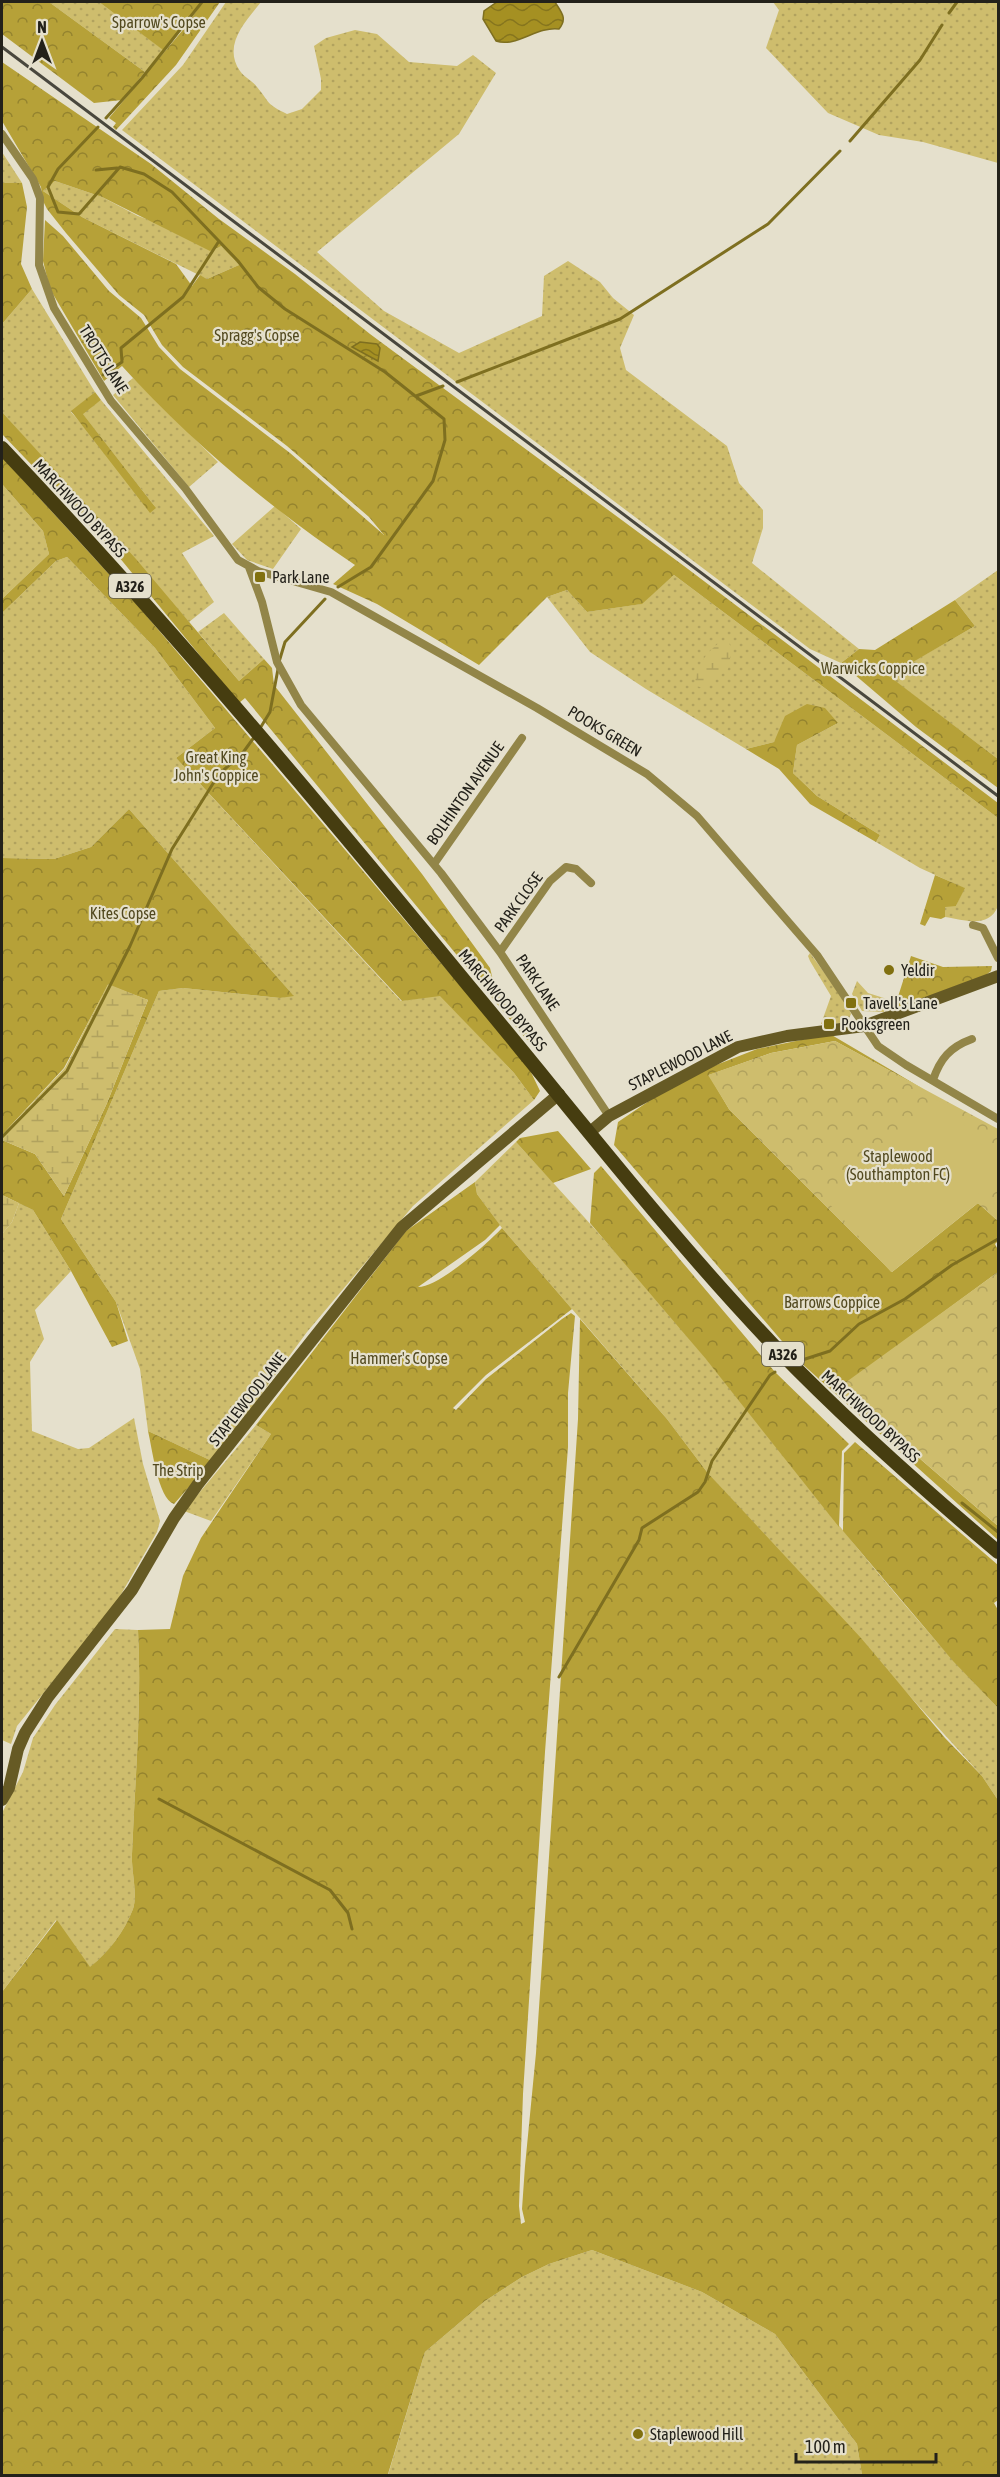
<svg xmlns="http://www.w3.org/2000/svg" width="1000" height="2477" viewBox="0 0 1000 2477" font-family="'Asap Condensed',sans-serif">
<style>
.grass{fill:url(#grass-dots)}
.forest{fill:url(#forest-crowns);fill-rule:evenodd}
.wetland{fill:url(#wetland-marsh)}
.park{fill:url(#park-crowns)}
.pitch{fill:#cebd6d}
.water{fill:url(#water-waves);stroke:#7e6f20;stroke-width:1.5}
.lines{fill:none;stroke-linecap:round;stroke-linejoin:round}
.stream{stroke:#7e6f20;stroke-width:3}
.street{stroke:#928548;stroke-width:8}
.secondary{stroke:#665a24;stroke-width:12}
.primary{stroke:#463d10;stroke-width:14}
.rail{stroke:#49473d;stroke-width:3}
.poi-dot{fill:#81700f;stroke:#e5e0cc;stroke-width:2}
.labels{text-anchor:middle;dominant-baseline:central;stroke-width:4.5;stroke-linejoin:round;paint-order:stroke}
.shield{fill:#e5e0cc;stroke:#5d5a4f;stroke-width:1.5}
.shield-label{font-size:15px;font-weight:bold;fill:#23211a}
.park-label{font-size:16px;fill:#52491f;stroke:#e5e0cc}
.street-label{font-size:16px;fill:#23211a;stroke:#e5e0cc}
.poi-label{font-size:16px;fill:#23211a;stroke:#e5e0cc;text-anchor:start}
</style>
<defs>
<pattern id="grass-dots" width="8" height="8" patternUnits="userSpaceOnUse" patternTransform="scale(1.5)"><rect width="8" height="8" fill="#cebd6d"/><path d="M2 2h.1M6 6h.1" fill="none" stroke="#b1a25e" stroke-width="1.8" stroke-linecap="round"/></pattern>
<pattern id="forest-crowns" width="20" height="18" patternUnits="userSpaceOnUse" patternTransform="scale(1.5)"><rect width="20" height="18" fill="#b6a138"/><path d="M2 6a3 3 0 1 1 6 0M12 15a3 3 0 1 1 6 0" fill="none" stroke="#94832e"/></pattern>
<pattern id="wetland-marsh" width="20" height="14" patternUnits="userSpaceOnUse" patternTransform="scale(1.5)"><rect width="20" height="14" fill="#cebd6d"/><path d="M1 5h8M5 5V1M11 12h8M15 12V8" fill="none" stroke="#b1a25e"/></pattern>
<pattern id="park-crowns" width="20" height="18" patternUnits="userSpaceOnUse" patternTransform="scale(1.5)"><rect width="20" height="18" fill="#cebd6d"/><path d="M2 6a3 3 0 1 1 6 0M12 15a3 3 0 1 1 6 0" fill="none" stroke="#b1a25e"/></pattern>
<pattern id="water-waves" width="16" height="10" patternUnits="userSpaceOnUse" patternTransform="scale(1.5)"><rect width="16" height="10" fill="#a59022"/><path d="M0 5q4-4 8 0t8 0" fill="none" stroke="#86751d"/></pattern>
</defs>
<rect width="100%" height="100%" fill="#e5e0cc"/>
<path class="grass" d="M49,2H99L165,51L145,72Z
M226,2H261C246,21 222,45 240,71C244,77 253,81 257,87C271,104 265,103 287,114L302,109L321,90V79L314,46L326,38L355,30L377,34L409,62L457,66L473,55L496,73L459,134L317,252L384,311L459,353L542,316L544,276L568,261L600,282L613,298L634,315L620,348L626,370L727,446L739,483L763,510V528L752,563L859,649L841,663L810,649L122,130L183,65Z
M773,2H998V163L923,142L879,135L828,113L766,48L779,10Z
M2,152L22,183H2Z
M55,181L102,197L138,216L221,246L239,265L207,279L82,217L43,191Z
M32,289L95,392L71,412L156,508L82,413L101,400L214,536L182,553L214,602L189,622L2,412V324Z
M133,378L218,462L189,487L113,395Z
M2,484L43,531L49,554L2,599Z
M275,506L301,529L273,569L247,560L232,544Z
M67,557L155,648L215,728L176,758L401,1001L440,995L514,1073L534,1100L413,1206L307,1332L212,1461L148,1431L140,1369L116,1302L61,1219L159,991L183,988L280,998L293,995L129,809L91,847L54,859L2,858V613L56,561Z
M998,570V759L888,676L975,626L955,600Z
M674,575L998,818V906C989,929 965,920 945,917V906H956L964,888L920,868L876,842L880,835L817,796L793,773L797,745L838,723L781,730L774,742L746,749L646,689L590,652L547,597L567,590L587,612L641,604Z
M224,613L264,659L239,681L198,632Z
M810,953L847,1004L851,1014L847,1023L821,1024L831,996L810,961L808,956Z
M857,981L868,993L887,999L884,1012L862,1011L852,994Z
M516,1142C581,1213 646,1285 707,1360C802,1478 893,1599 998,1708V1800L982,1776L707,1472L667,1419L502,1228L477,1194L475,1182Z
M19,1203L33,1210L71,1271L35,1310L44,1339L30,1362L32,1431L78,1449L89,1448L134,1418L143,1464L160,1521L157,1532L116,1603L17,1726L11,1744L2,1740V1234L12,1222Z
M256,1425L271,1434L211,1521L184,1511Z
M115,1629L138,1630C142,1704 135,1780 132,1854C131,1871 138,1894 133,1909C124,1933 108,1952 90,1968L56,1920L2,1992V1813L23,1772L33,1738L55,1705Z
M592,2250L702,2292L775,2334L857,2444L862,2475H388L425,2352L485,2301L522,2277L549,2264Z"/>
<path class="forest" d="M2,2H49L145,72L122,100L94,103L2,34Z
M99,2H202L163,50Z
M203,2H220L176,65L116,130L113,127L116,123L109,118L182,31Z
M2,62L151,164L219,219L295,274L370,334L684,566L998,803V818L674,575L642,604L587,612L567,590L547,597L479,665L377,604L333,584L355,565C270,508 191,442 122,366L104,381L50,289L43,261L45,220L63,236L109,291L141,318L159,347L180,369L290,453L384,535L369,517L287,446L183,367L162,345L144,315L119,295L66,233L47,209L43,201L41,187L2,121ZM55,181L102,197L210,251L221,246L239,265L207,279L200,275L192,286L176,264L82,217L43,191Z
M2,183H22L27,207L21,264L32,289L2,324Z
M95,392L101,400L83,414L156,508L150,513L71,411Z
M2,412L136,559L239,681L264,659L272,668L274,685L422,874L490,968L496,992L539,1048L526,1039L245,698L239,703L114,551L2,434Z
M2,457L139,607L475,1003L529,1068L540,1091L534,1100L514,1073L440,996L402,1001L176,758L215,728L155,648L67,557L56,561L2,613V599L49,554L43,531L2,484Z
M955,600L975,626L889,676L998,759V788L916,727L841,663L859,649L875,650Z
M807,704L825,708L838,723L797,745L793,773L817,796L880,835L876,842L810,804L779,769L746,749L774,742L785,716Z
M129,809L294,996L280,998L183,988L159,991L61,1219L116,1302L128,1341L112,1347L71,1271L33,1210L2,1195V1140L35,1154L64,1196L107,1103L148,1000L108,985L64,1068L2,1135V858L54,859L91,847Z
M935,875L965,888L956,906L945,907V917L941,919L930,917L925,926L920,924Z
M911,956L943,967L992,966L991,971L986,975L897,1008L896,1003Z
M830,1034L925,1090L835,1041L771,1053L709,1075L729,1109L892,1272L978,1203L998,1221V1241L995,1244L998,1250V1272L839,1389L998,1526V1540L799,1361L614,1145L618,1122L683,1078L757,1049Z
M558,1131L591,1169L553,1183L516,1142L520,1138Z
M601,1166L775,1372L849,1444L842,1451L839,1527L705,1358L590,1223L594,1173Z
M475,1182L477,1194L500,1225L485,1240L418,1287C439,1287 487,1244 502,1228L572,1309L486,1375L453,1408L456,1410L486,1379L562,1319L571,1313L575,1316L568,1393V1447L545,1752L523,2094L519,2206L521,2224L525,2222L522,2209L525,2166L536,2053L578,1419L580,1319L667,1419L707,1472L861,1638L945,1738L982,1776L998,1800V2475H862L857,2444L775,2334L702,2292L592,2250L549,2264L522,2277L485,2301L425,2352L388,2474L401,2475H2V1992L57,1920L90,1967C109,1952 124,1932 133,1909C138,1894 131,1871 132,1854C135,1780 142,1704 138,1630L170,1629L183,1576L201,1538L271,1434L256,1425L406,1231Z
M148,1431L212,1461L174,1504C158,1499 152,1447 148,1431Z
M855,1442L998,1565V1600L994,1603L998,1610V1708L953,1661L843,1531L844,1453Z"/>
<path class="wetland" d="M720,642H728L732,648L728,669L704,688L696,686C693,669 707,652 720,642Z
M108,984L148,1000L107,1103L64,1196L35,1154L2,1140V1135L65,1068Z
M2,1195L19,1203L12,1222L2,1234Z"/>
<path class="park" d="M835,1041L998,1129V1221L978,1203L892,1272L729,1109L708,1075L771,1053Z
M998,1272V1526L838,1388Z"/>
<path class="pitch" d="M935,1099L947,1106L998,1163V1176L891,1272L824,1198Z"/>
<path class="water" d="M497,2H555C561,12 568,18 559,29C537,26 516,48 496,41L483,19L484,11Z
M360,342L377,344L380,348L378,361L352,347Z"/>
<g class="lines">
<path class="stream" d="M949,13L957,2
M106,118L142,78L202,2
M98,127L58,169L48,187L58,212L79,214L120,167L144,174L172,192L238,261L258,287L285,309L385,372L444,419L445,440L433,481L371,567L338,587
M850,141L920,60L942,25
M96,170L117,168
M103,375L122,362L121,348L183,297L219,241
M457,382L620,319L768,224L840,151
M416,396L443,386
M279,662L285,642L325,599
M259,730L270,712L278,669
M2,1137L67,1071L130,946L172,849L219,774L242,754L255,736
M799,1361L830,1351L859,1324L905,1299L952,1265L998,1239
M962,1503L998,1532
M559,1677L639,1540L642,1528L698,1492L705,1482L712,1461L770,1375L775,1372
M159,1799L330,1890L348,1913L352,1929"/>
<path class="street" d="M2,134L33,179L40,198L39,265L54,308L111,401L185,488L238,560L258,571L331,592L537,708L647,774L697,816L817,955L878,1046L906,1065L998,1119
M249,567L262,602L277,662L301,705L441,873L500,952L609,1116
M434,864L522,738
M973,925L983,928L998,958
M500,952L550,881L566,867L576,869L591,883
M933,1080C940,1059 950,1047 972,1039"/>
<path class="secondary" d="M590,1132L609,1116L738,1047L787,1036L864,1026L998,976
M2,1800L9,1788L18,1749L25,1733L48,1697L132,1590L174,1518L198,1484L402,1227L559,1094"/>
<path class="primary" d="M2,448C165,620 318,802 468,985C570,1107 668,1235 778,1350C848,1422 922,1488 998,1552"/>
<path class="rail" d="M2,47L998,796"/>
</g>
<g class="poi-dot">
<rect x="254" y="571" width="12" height="12" rx="3"/>
<circle cx="889" cy="970" r="6"/>
<rect x="845" y="997" width="12" height="12" rx="3"/>
<rect x="823" y="1018" width="12" height="12" rx="3"/>
<circle cx="638" cy="2434" r="6"/>
</g>
<g class="labels">
<g class="shield">
<rect x="109" y="574" width="42" height="24" rx="4.5"/>
<rect x="762" y="1342" width="42" height="24" rx="4.5"/>
</g>
<g class="shield-label">
<text x="130" y="586">A326</text>
<text x="783" y="1354">A326</text>
</g>
<g class="park-label">
<text x="159" y="22">Sparrow's Copse</text>
<text x="257" y="335">Spragg's Copse</text>
<text x="873" y="668">Warwicks Coppice</text>
<text x="216" y="757">Great King<tspan x="216" dy="18">John's Coppice</tspan></text>
<text x="123" y="913">Kites Copse</text>
<text x="898" y="1156">Staplewood<tspan x="898" dy="18">(Southampton FC)</tspan></text>
<text x="832" y="1302">Barrows Coppice</text>
<text x="399" y="1358">Hammer's Copse</text>
<text x="178" y="1470">The Strip</text>
</g>
<g class="street-label">
<text transform="translate(104 359) rotate(58)">TROTTS LANE</text>
<text transform="translate(80 508) rotate(47)">MARCHWOOD BYPASS</text>
<text transform="translate(605 731) rotate(31)">POOKS GREEN</text>
<text transform="translate(465 793) rotate(-55)">BOLHINTON AVENUE</text>
<text transform="translate(518 902) rotate(-54)">PARK CLOSE</text>
<text transform="translate(538 982) rotate(56)">PARK LANE</text>
<text transform="translate(503 1000) rotate(50)">MARCHWOOD BYPASS</text>
<text transform="translate(680 1060) rotate(-27)">STAPLEWOOD LANE</text>
<text transform="translate(247 1399) rotate(-52)">STAPLEWOOD LANE</text>
<text transform="translate(871 1416) rotate(43)">MARCHWOOD BYPASS</text>
</g>
<g class="poi-label">
<text x="272" y="577">Park Lane</text>
<text x="901" y="970">Yeldir</text>
<text x="863" y="1003">Tavell's Lane</text>
<text x="841" y="1024">Pooksgreen</text>
<text x="650" y="2434">Staplewood Hill</text>
</g>
</g>
<rect width="1000" height="2477" fill="none" stroke="#23211a" stroke-width="6"/>
<g transform="translate(42 42)" stroke="#e5e0cc" stroke-width="4.5" paint-order="stroke">
<path d="M0-4.5L10 22L0 15L-10 22Z" fill="#23211a"/>
<text y="-9" font-size="16" font-weight="bold" text-anchor="middle" fill="#23211a">N</text>
</g>
<path d="M796 2453v9h140v-9" fill="none" stroke="#23211a" stroke-width="3"/>
<text x="805" y="2453" font-size="18" fill="#23211a" stroke="#e5e0cc" stroke-width="4.5" paint-order="stroke">100 m</text>
</svg>
